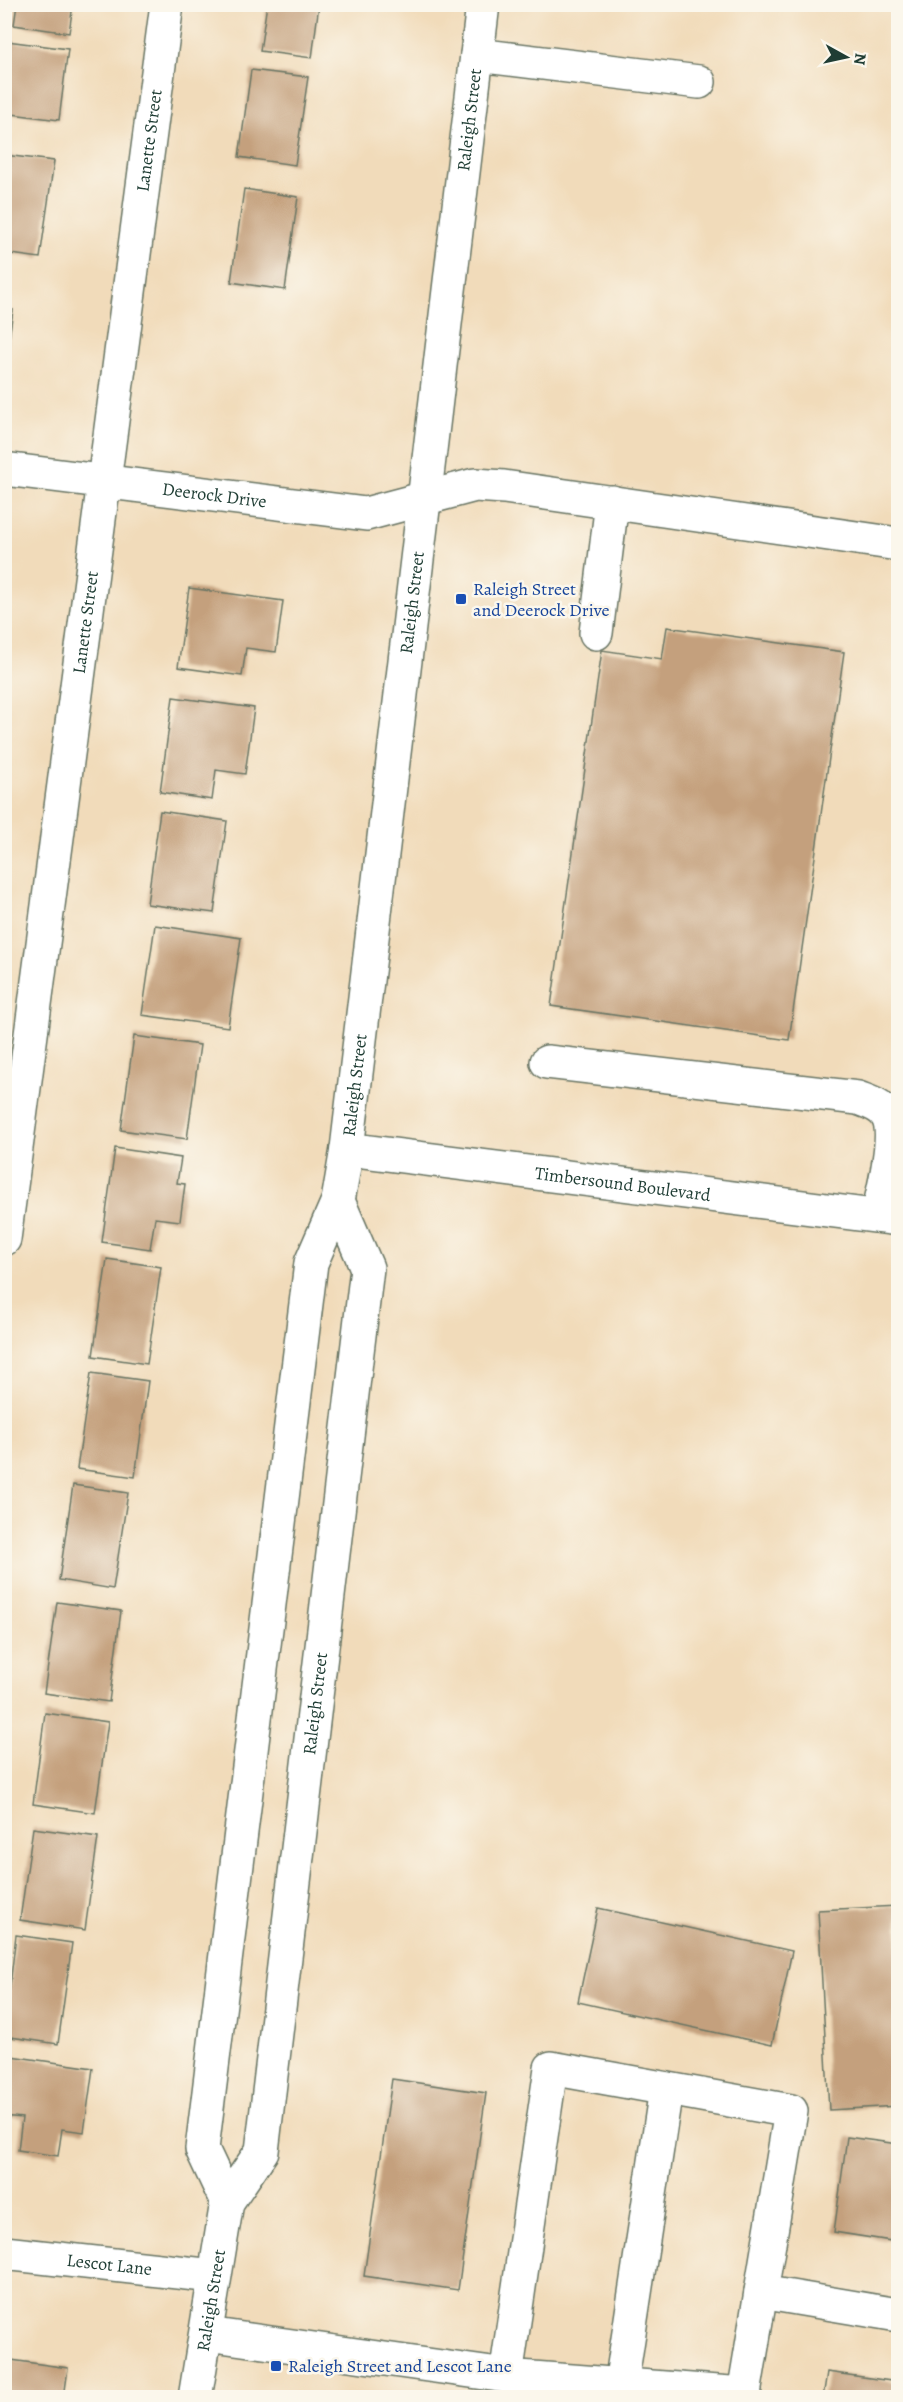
<svg xmlns="http://www.w3.org/2000/svg" width="903" height="2402" viewBox="0 0 903 2402" font-family="Alegreya,serif">
<style>
.building{fill:#c4a07d}
.lines{fill:none;stroke-linecap:round;stroke-linejoin:round}
.minor-casing{stroke:#687463;stroke-width:36}
.minor{stroke:#fff;stroke-width:33}
.transit-dot{fill:#1a4fb4;stroke:#fbf7ec;stroke-width:2}
.labels{text-anchor:middle;dominant-baseline:central;stroke-width:5;stroke-linejoin:round;paint-order:stroke}
.street-label{font-size:18px;fill:#1f3d34;stroke:#fbf7ec}
.transit-label{font-size:18px;fill:#164399;stroke:#fbf7ec;text-anchor:start}
</style>
<rect width="100%" height="100%" fill="#fbf7ec"/>
<filter id="ink" filterUnits="userSpaceOnUse"><feTurbulence type="fractalNoise" baseFrequency=".0167" numOctaves="2"/><feDisplacementMap in="SourceGraphic" scale="12" xChannelSelector="R" yChannelSelector="G"/><feConvolveMatrix kernelMatrix="1 2 1 2 8 2 1 2 1" color-interpolation-filters="sRGB"/></filter>
<filter id="wash" filterUnits="userSpaceOnUse"><feTurbulence type="fractalNoise" baseFrequency=".008" numOctaves="4" result="noise"/><feDisplacementMap in="SourceGraphic" scale="24" xChannelSelector="R" yChannelSelector="G"/><feGaussianBlur stdDeviation="1.35" result="paint"/><feColorMatrix in="noise" values="0 0 0 0 0 0 0 0 0 0 0 0 0 0 0 0 0 1.4 0 .05"/><feComposite in="paint" operator="in"/></filter>
<g filter="url(#wash)">
<rect width="100%" height="100%" fill="#f1dbba"/>
<g id="blocks">
<path class="building" d="M17,4H73L69,33L14,25Z
M267,4H319L312,58L260,51Z
M7,41L68,49L59,120L4,113Z
M251,70L308,77L295,165L239,157Z
M4,155L54,161L40,258L4,253Z
M244,189L298,197L285,290L231,282Z
M4,309L13,310L6,360H4Z
M189,588L283,601L276,652L246,648L242,676L178,667Z
M667,627L844,652L789,1040L551,1006L602,650L662,659Z
M173,697L254,708L245,774L216,770L212,800L160,792Z
M160,811L227,821L214,913L147,904Z
M155,925L241,938L228,1027L142,1015Z
M134,1036L200,1045L187,1139L121,1130Z
M115,1148L181,1158L177,1183L185,1184L180,1221L155,1218L150,1249L102,1242Z
M107,1259L161,1267L147,1364L93,1356Z
M91,1373L148,1381L135,1477L77,1469Z
M73,1485L128,1493L113,1589L59,1580Z
M57,1602L121,1611L109,1702L44,1693Z
M45,1713L108,1722L95,1813L33,1804Z
M33,1828L98,1837L85,1930L20,1920Z
M898,1906V2106L829,2110L818,1910Z
M598,1908L792,1951L772,2045L578,2002Z
M16,1935L72,1943L58,2044L4,2036Z
M4,2055L93,2068L84,2132L62,2129L58,2156L18,2150L22,2118L4,2116Z
M392,2079L486,2093L458,2290L364,2276Z
M847,2137L898,2144V2242L834,2232Z
M4,2359L68,2368L64,2398H4Z
M827,2372L898,2382V2398H823Z"/>
</g>
</g>
<g filter="url(#ink)">
<use href="#blocks" fill-opacity="0" stroke="#687463" stroke-width="1.5"/>
<g class="lines">
<g class="minor-casing">
<g id="minor">
<path d="M477,55L699,82"/>
<path id="s1" d="M4,469L366,514L475,485L504,487L898,544"/>
<path d="M596,633L612,502"/>
<path d="M547,1062L858,1098C868,1102 880,1105 886,1114C900,1133 882,1193 878,1216"/>
<path id="s2" d="M347,1149L898,1219"/>
<path id="s3" d="M4,1239L167,4"/>
<path id="s4" d="M227,2202L202,2149L311,1263L338,1201L347,1149L483,4"/>
<path id="s5" d="M4,2253L214,2276"/>
<path d="M761,2292L898,2315"/>
<path d="M207,2334L506,2376L744,2394L791,2111L551,2068L506,2376"/>
<path d="M621,2385L666,2089"/>
<path id="s6" d="M195,2398L227,2202L262,2151L367,1268L338,1201"/>
</g>
</g>
<use href="#minor" class="minor"/>
</g>
</g>
<g class="transit-dot">
<rect x="455" y="593" width="12" height="12" rx="3"/>
<rect x="270" y="2360" width="12" height="12" rx="3"/>
</g>
<g class="labels">
<g class="street-label">
<text stroke="none"><textPath href="#s4" startOffset="2108">Raleigh Street</textPath></text>
<text stroke="none"><textPath href="#s3" startOffset="1108">Lanette Street</textPath></text>
<text stroke="none"><textPath href="#s1" startOffset="212">Deerock Drive</textPath></text>
<text stroke="none"><textPath href="#s4" startOffset="1622">Raleigh Street</textPath></text>
<text stroke="none"><textPath href="#s3" startOffset="622">Lanette Street</textPath></text>
<text stroke="none"><textPath href="#s4" startOffset="1136">Raleigh Street</textPath></text>
<text stroke="none"><textPath href="#s2" startOffset="278">Timbersound Boulevard</textPath></text>
<text stroke="none"><textPath href="#s6" startOffset="711">Raleigh Street</textPath></text>
<text stroke="none"><textPath href="#s5" startOffset="106">Lescot Lane</textPath></text>
<text stroke="none"><textPath href="#s6" startOffset="99">Raleigh Street</textPath></text>
</g>
<g class="transit-label">
<text x="473" y="589">Raleigh Street<tspan x="473" dy="21">and Deerock Drive</tspan></text>
<text x="288" y="2366">Raleigh Street and Lescot Lane</text>
</g>
</g>
<rect width="903" height="2402" fill="none" stroke="#fbf7ec" stroke-width="24"/>
<g transform="translate(846 57) rotate(98)" stroke="#fbf7ec" stroke-width="4.5" paint-order="stroke">
<path d="M0-4.5L10 22L0 15L-10 22Z" fill="#1f3d34"/>
<text y="-9" font-size="16" font-weight="bold" text-anchor="middle" fill="#1f3d34">N</text>
</g>
</svg>
